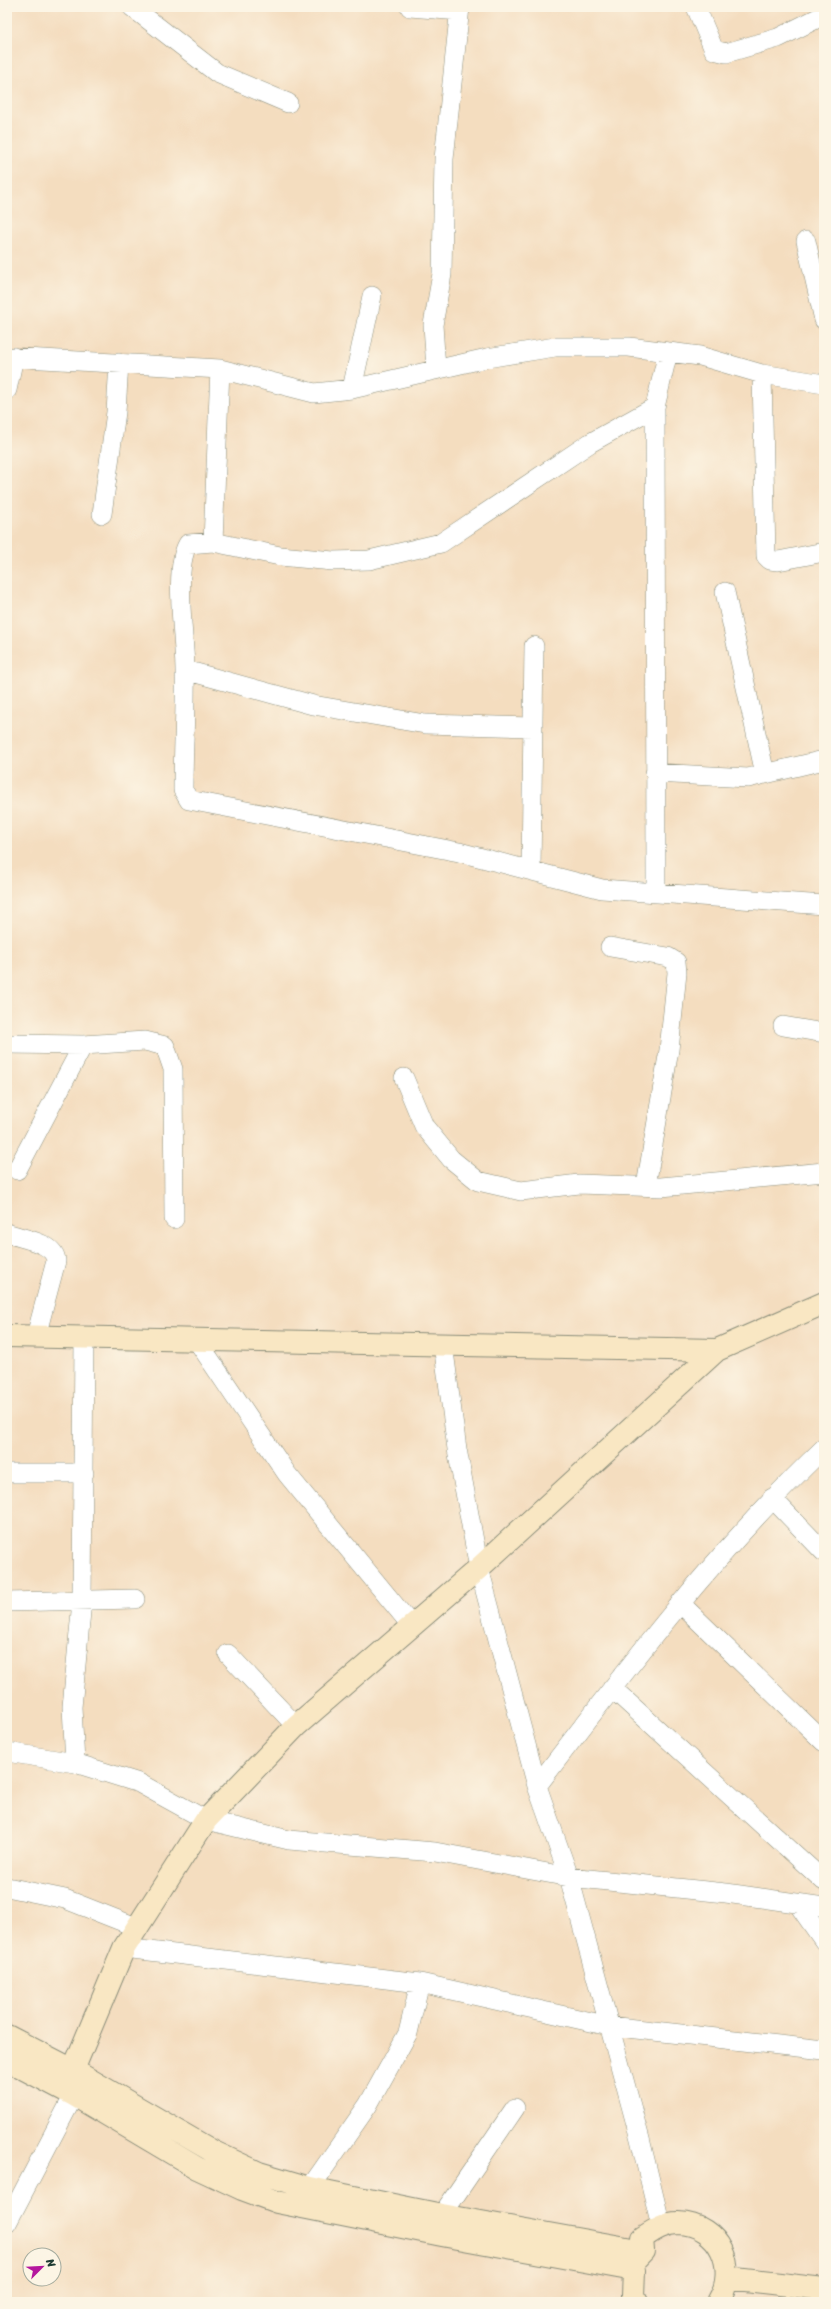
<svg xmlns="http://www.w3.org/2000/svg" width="831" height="2309" viewBox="0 0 831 2309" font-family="Sriracha,sans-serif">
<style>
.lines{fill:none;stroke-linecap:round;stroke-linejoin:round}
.street-casing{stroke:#8a8d7a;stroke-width:20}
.secondary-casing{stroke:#8a8d7a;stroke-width:24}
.street{stroke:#fff;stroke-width:19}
.secondary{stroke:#f9e7c3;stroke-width:22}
</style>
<rect width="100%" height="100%" fill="#fcf5e5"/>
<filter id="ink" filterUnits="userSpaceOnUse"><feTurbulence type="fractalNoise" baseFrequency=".025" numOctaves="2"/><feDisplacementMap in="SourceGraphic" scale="8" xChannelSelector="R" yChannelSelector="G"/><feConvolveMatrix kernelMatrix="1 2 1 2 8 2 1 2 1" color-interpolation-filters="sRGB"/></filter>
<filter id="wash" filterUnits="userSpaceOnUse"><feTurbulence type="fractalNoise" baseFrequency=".012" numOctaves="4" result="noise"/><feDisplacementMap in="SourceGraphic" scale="16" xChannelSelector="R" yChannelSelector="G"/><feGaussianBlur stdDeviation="0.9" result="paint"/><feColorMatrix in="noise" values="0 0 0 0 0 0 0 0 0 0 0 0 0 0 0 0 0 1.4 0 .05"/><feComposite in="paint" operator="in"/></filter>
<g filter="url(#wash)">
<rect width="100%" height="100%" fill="#f4ddbf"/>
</g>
<g filter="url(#ink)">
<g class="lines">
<g class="street-casing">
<path id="street" d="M132,7L217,73L288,103
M410,7L460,11
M696,7L714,50L726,53L778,38L824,15
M806,241L824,320
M668,352L655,407L590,443L441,543L369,560L333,561L280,556L213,542L188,544C173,569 185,639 185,671C186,710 183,750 183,790L189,800L459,852L602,889L824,905
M7,357L220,369L314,393L352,389L487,358L555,347H629L700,356L762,374L824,384
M436,369L433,325L442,274L444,159L460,7
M762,374L766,556L770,560L778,561L824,552
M352,389L372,296
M7,390L14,357
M655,407L656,893
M102,514L116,412L119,363
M213,542L220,369
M725,592L765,774
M185,670L313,705L425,724L533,727
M655,773L748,778L824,760
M531,870L534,646
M610,947L668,957L676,962L677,973L669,1050L646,1186
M783,1026L824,1033
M7,1044L83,1045L145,1041L165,1046L173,1069L174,1219
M404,1078L424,1126L451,1159L478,1181L521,1191L579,1184L661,1187L824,1172
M17,1170L83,1045
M7,1233C22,1239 55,1242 56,1261L36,1336
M196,1339L287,1474L411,1625
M443,1344L457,1449L479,1568L537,1786L569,1877L640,2139L661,2226
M7,1473H84
M772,1498L824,1552
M7,1602L135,1599
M680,1603L824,1742
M228,1654L296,1726
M612,1688L824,1881
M7,1752L75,1763L139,1783L206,1820L289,1840L435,1852L569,1877L726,1893L824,1907
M75,1763L72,1707L82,1601L84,1337
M537,1786C627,1668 717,1550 824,1448
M7,1887L65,1899L136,1927
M798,1904L824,1941
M124,1948L420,1983L609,2026L824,2050
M310,2188L368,2105L408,2033L420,1983
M442,2215L515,2108
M7,2223L74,2095L84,2085"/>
</g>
<g class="secondary-casing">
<path id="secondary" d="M7,1336L717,1350
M7,2036L73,2070L214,2152L259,2173L310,2188L442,2215L643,2251
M7,2060L74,2095L197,2168L242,2189L277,2202L442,2235L634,2270
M55,2085L73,2070L124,1948L206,1820L296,1726L479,1568L717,1350L824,1303
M727,2278L824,2289
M637,2302L633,2296L634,2270L627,2268L643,2251L642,2238C653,2231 664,2223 678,2223C720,2224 739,2269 718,2302"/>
</g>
<use href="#street" class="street"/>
<use href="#secondary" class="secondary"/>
</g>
</g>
<rect width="831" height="2309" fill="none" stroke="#fcf5e5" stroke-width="24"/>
<g transform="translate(42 2267) rotate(66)"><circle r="19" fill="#fcf5e5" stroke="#a4ab9e"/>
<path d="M0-3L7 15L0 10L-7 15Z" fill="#b5179e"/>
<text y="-6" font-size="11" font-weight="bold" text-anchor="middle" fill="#1f3d34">N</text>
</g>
</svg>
